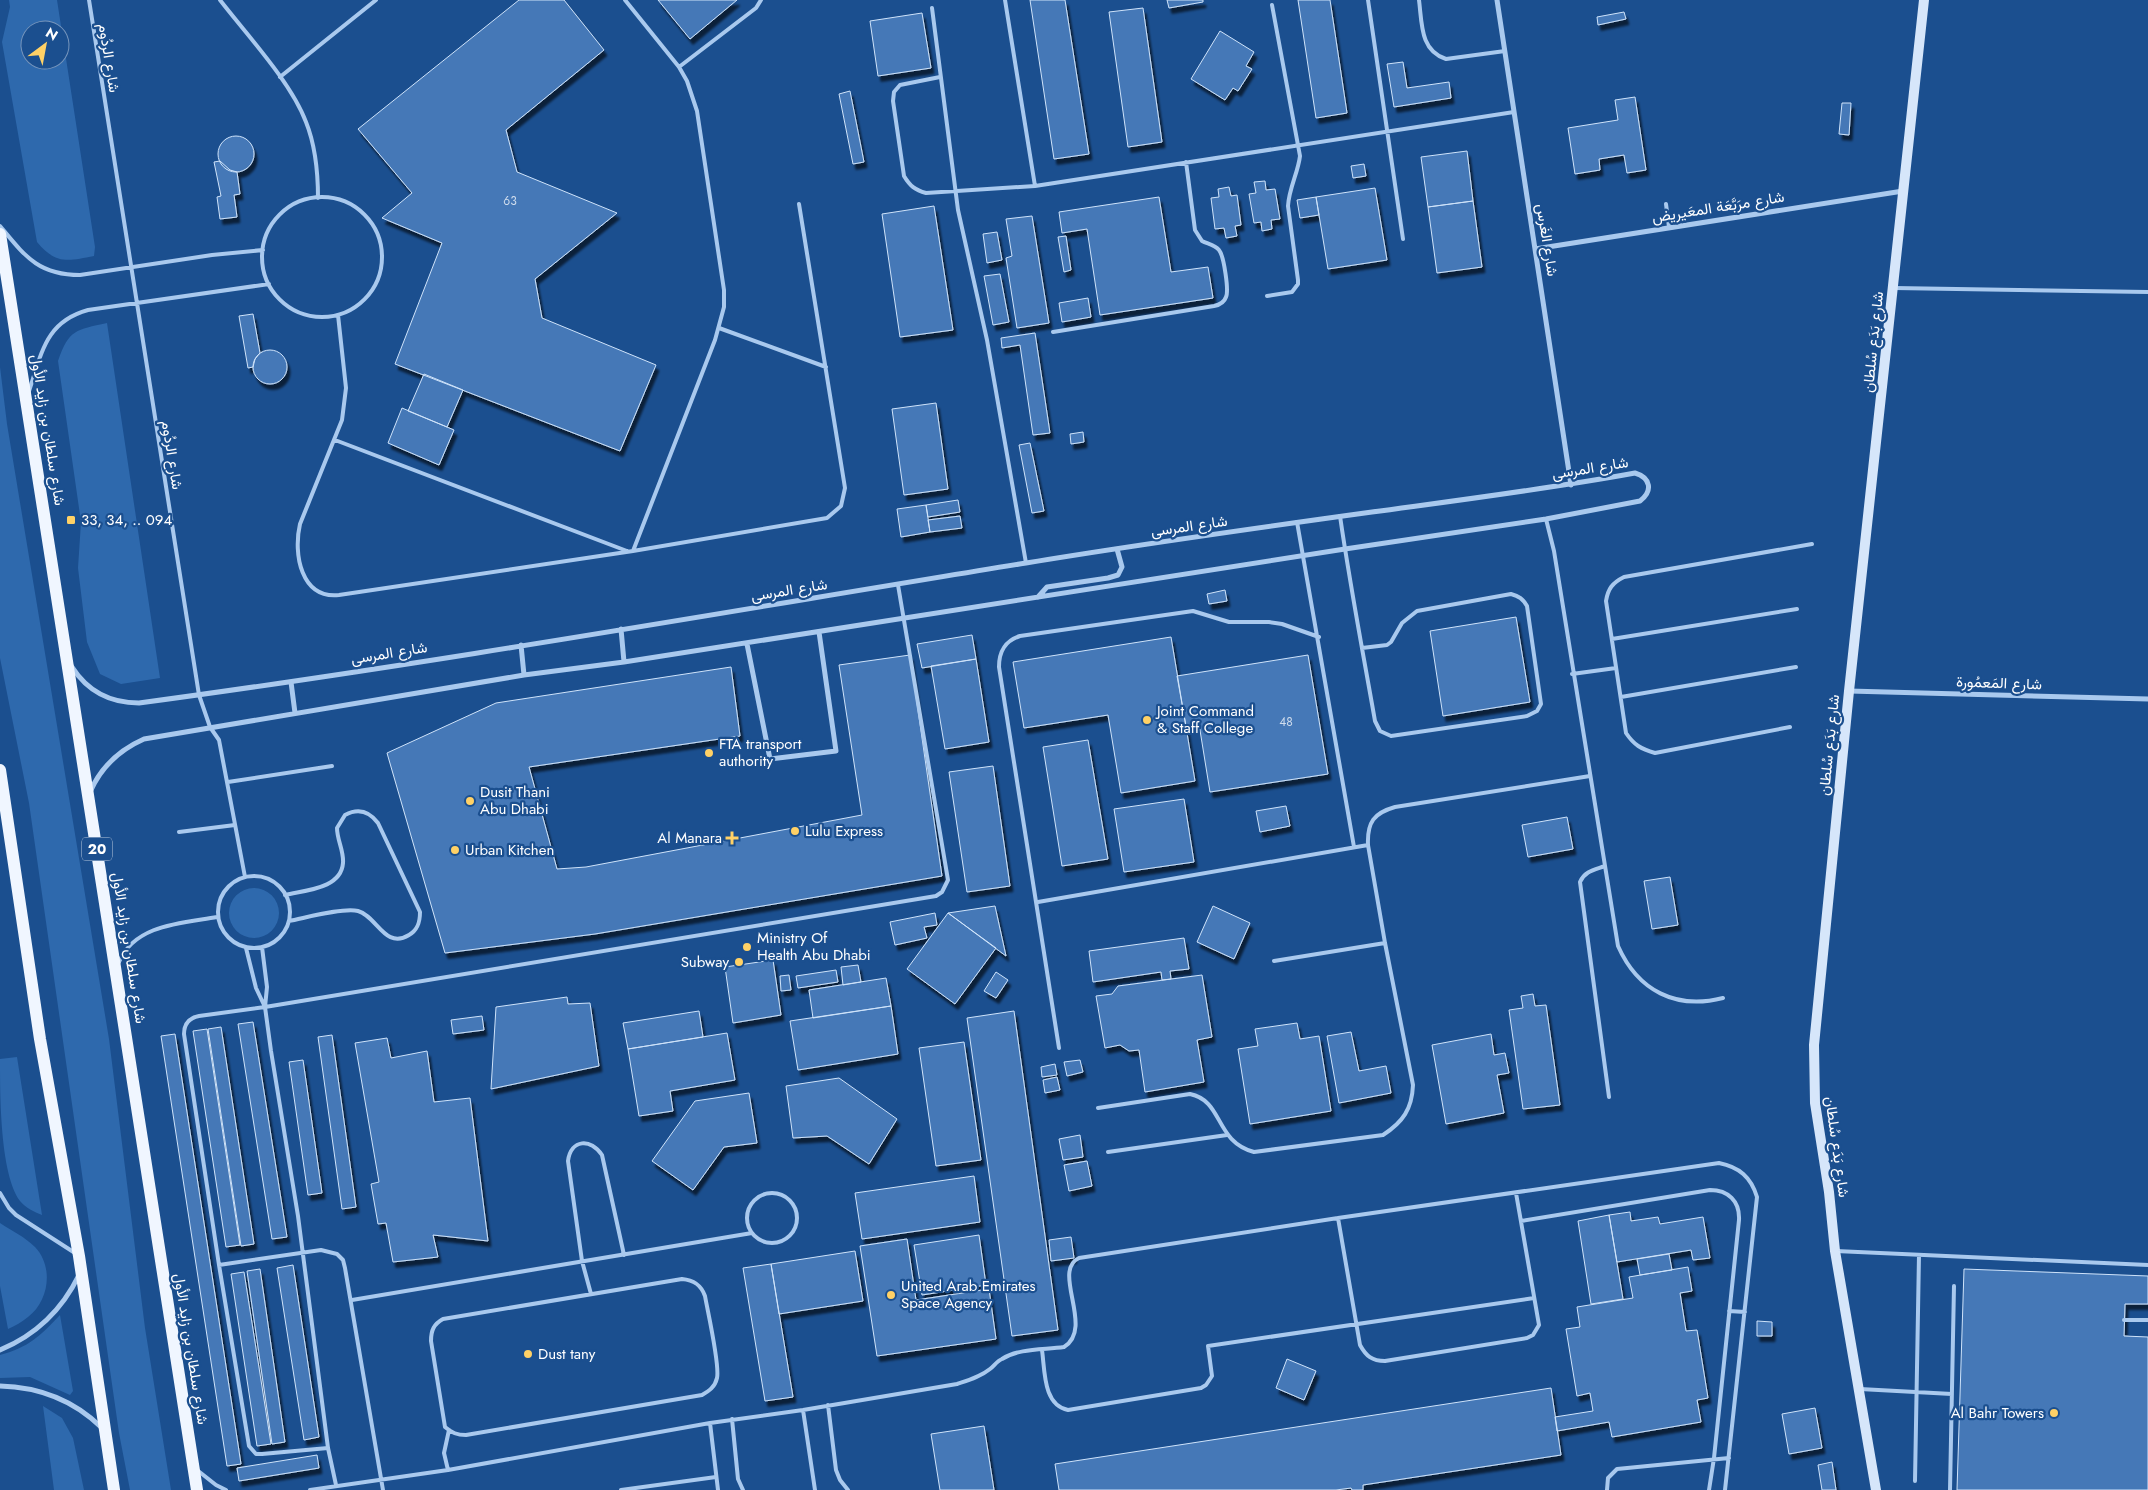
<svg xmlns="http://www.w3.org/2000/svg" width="2148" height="1490" viewBox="0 0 2148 1490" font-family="Jost,Vazirmatn,sans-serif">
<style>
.green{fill:#2e69ad;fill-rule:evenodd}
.building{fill:#4478b7;stroke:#cfe3fa;filter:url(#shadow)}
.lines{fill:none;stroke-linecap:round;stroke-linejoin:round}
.lane{stroke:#a9c9ee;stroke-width:4}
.street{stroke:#a9c9ee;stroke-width:5}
.secondary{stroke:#d6e6fa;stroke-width:10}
.primary{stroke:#f0f6ff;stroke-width:12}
.poi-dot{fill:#ffd166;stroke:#1b4f8f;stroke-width:2}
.labels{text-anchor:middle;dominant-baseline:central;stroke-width:4.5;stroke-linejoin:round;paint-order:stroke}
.number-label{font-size:12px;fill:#d0dded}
.shield{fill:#1b4f8f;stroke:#bbcadd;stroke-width:1}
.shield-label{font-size:14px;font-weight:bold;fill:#fff}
.street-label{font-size:15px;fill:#fff;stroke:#1b4f8f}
.poi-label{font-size:15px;fill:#fff;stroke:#1b4f8f;text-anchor:start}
</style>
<defs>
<filter id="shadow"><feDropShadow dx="3" dy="5.5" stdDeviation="1" flood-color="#0009"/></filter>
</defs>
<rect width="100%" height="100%" fill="#1b4f8f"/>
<path class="green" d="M9,0H57L95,247L94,256C68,261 56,265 37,242L2,42L10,7ZM30,30H60V60H30Z
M107,323L160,678L121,684L100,674L87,642L78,568L81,522L58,361C69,329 76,330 107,323Z
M0,367L7,424L109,1039L145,1328L171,1490H130L119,1433L29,803L0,658Z
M229 913a25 25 0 1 1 50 0a25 25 0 1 1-50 0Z
M17,1057L42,1215C34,1212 26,1208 20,1201C0,1174 0,1094 0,1059Z
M0,1223C12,1231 25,1237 35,1247C54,1267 49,1301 28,1317C22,1322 15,1326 8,1329L0,1286Z
M60,1315L73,1391L70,1395L30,1377L0,1378V1355C29,1347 39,1337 60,1315Z
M43,1406L62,1418L73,1438L84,1490H54Z"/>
<path class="building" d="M519,0H564L604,50L506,130L517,172L617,213L535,279L542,318L656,365L620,451L395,364L442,243L382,218L412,193L358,129Z
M658,0H737L690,39Z
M1030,0H1065L1089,154L1054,159Z
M1167,0H1203V2L1169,8Z
M1298,0H1330L1347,113L1316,118Z
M1143,8L1162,142L1128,147L1109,12Z
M1624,12L1626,19L1598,25L1597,17Z
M922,13L931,68L878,76L870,21Z
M1220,31L1254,52L1246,66L1252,69L1238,91L1233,88L1225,100L1191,79Z
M1403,62L1407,88L1449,82L1451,98L1394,107L1387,64Z
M850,91L864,162L853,164L839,94Z
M1635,97L1646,170L1627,173L1624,155L1599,159L1600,170L1575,174L1568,128L1618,120L1615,100Z
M1842,103H1851L1849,135L1839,134Z
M218 154a18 18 0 1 1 36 0a18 18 0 1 1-36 0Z
M1467,151L1473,201L1428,207L1421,157Z
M220,161L230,170L237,172L240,194L234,195L237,217L220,219L217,197L221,196L214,162Z
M1364,164L1366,176L1353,178L1351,166Z
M1265,181L1266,190L1275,189L1280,219L1271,220L1272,229L1262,231L1261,222L1254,223L1249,194L1256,193L1254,182Z
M1229,187L1231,196L1237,195L1241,225L1235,226L1237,236L1226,238L1224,228L1215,229L1211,198L1219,197L1218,189Z
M1375,188L1387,260L1328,269L1316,197Z
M1159,197L1171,272L1208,267L1213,298L1100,315L1087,229L1062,233L1059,212Z
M1316,197L1319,215L1300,218L1297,200Z
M1473,201L1482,267L1437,273L1428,207Z
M934,206L953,330L900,337L882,214Z
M1032,216L1049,323L1017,328L1006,258L1012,256L1006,219Z
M997,232L1002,260L987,263L983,234Z
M1066,236L1071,270L1064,272L1058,237Z
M1000,274L1009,322L993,325L984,276Z
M1088,298L1091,317L1062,322L1059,303Z
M253,314L260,353L255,359L253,367L248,368L239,316Z
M1035,333L1050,433L1033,435L1020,345L1002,348L1001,338Z
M253 367a17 17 0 1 1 34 0a17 17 0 1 1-34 0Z
M424,374L463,390L447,427L408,411Z
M936,403L948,489L904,495L892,409Z
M402,408L454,430L439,465L388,443Z
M1083,432L1084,442L1071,444L1070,434Z
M1030,443L1044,511L1032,513L1019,445Z
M958,500L960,512L928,517L926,505Z
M926,505L930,532L901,537L897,509Z
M960,516L962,528L930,532L928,520Z
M1225,590L1227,601L1209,604L1207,594Z
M1516,617L1530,702L1443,716L1430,631Z
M972,635L976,659L922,668L917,644Z
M1171,637L1195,781L1121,793L1108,715L1024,728L1013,662Z
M910,655L942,876L595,934L445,953L387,753L496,703L731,667L740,736L529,767L557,869L586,867L862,815L839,665Z
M1308,655L1328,774L1210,792L1199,724L1186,726L1177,676Z
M976,659L989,742L945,749L931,666Z
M1088,740L1108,859L1062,866L1043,747Z
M993,766L1010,886L967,892L949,772Z
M1184,799L1194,862L1124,872L1114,809Z
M1286,806L1290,826L1260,832L1256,811Z
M1567,817L1573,849L1528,857L1522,825Z
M1670,877L1678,925L1652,929L1644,881Z
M995,906L1006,956L948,913Z
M1213,906L1250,923L1234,959L1197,942Z
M935,913L937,925L924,927L927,938L895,945L890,922Z
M948,913L996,948L955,1004L907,969Z
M1184,938L1189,969L1170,971L1171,979L1162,980L1161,972L1093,982L1089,951Z
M773,960L781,1015L733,1023L725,967Z
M858,965L861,982L843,985L841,967Z
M836,970L838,982L798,988L796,976Z
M996,972L1008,980L996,998L984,991Z
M789,975L791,990L781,991L780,976Z
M1202,975L1212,1037L1197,1040L1204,1082L1145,1092L1139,1050L1129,1051L1120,1045L1105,1048L1096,996L1112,994L1118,986Z
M886,978L891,1006L813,1018L809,990Z
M1533,994L1535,1006L1546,1005L1560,1105L1523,1109L1509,1010L1523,1008L1521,996Z
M567,997L568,1004L590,1003L599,1066L491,1089L496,1007Z
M891,1006L898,1054L798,1070L790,1021Z
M699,1011L703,1037L628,1049L623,1023Z
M1014,1011L1058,1330L1012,1336L967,1018Z
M482,1016L484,1030L453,1034L451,1020Z
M253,1022L287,1237L272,1239L238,1024Z
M1297,1023L1300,1039L1319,1036L1331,1111L1250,1124L1238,1049L1258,1046L1255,1029Z
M221,1027L254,1244L241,1246L208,1029Z
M207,1029L240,1245L226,1247L193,1031Z
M1351,1032L1359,1071L1386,1066L1391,1093L1339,1103L1327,1036Z
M727,1033L735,1080L670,1091L673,1111L639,1116L628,1049Z
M175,1034L241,1464L227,1466L161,1036Z
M1491,1034L1494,1055L1505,1053L1509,1073L1497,1075L1504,1113L1446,1124L1432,1045Z
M332,1035L356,1207L342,1209L318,1037Z
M387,1038L391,1058L427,1051L434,1102L470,1098L488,1241L433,1235L438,1257L393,1262L386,1223L378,1224L371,1184L379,1182L355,1043Z
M964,1042L981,1160L936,1166L919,1048Z
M303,1060L322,1193L308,1195L289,1062Z
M1080,1060L1083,1072L1067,1076L1064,1062Z
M1055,1064L1057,1075L1042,1077L1041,1067Z
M1057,1077L1060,1090L1045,1093L1043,1080Z
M839,1078L897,1119L869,1164L827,1136L793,1138L786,1086Z
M749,1093L757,1143L724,1147L693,1190L652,1161L695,1101Z
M1080,1135L1083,1157L1063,1160L1059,1139Z
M1087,1161L1092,1186L1069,1191L1064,1165Z
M974,1176L980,1222L862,1239L855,1193Z
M1630,1212L1631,1221L1658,1217L1660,1224L1703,1217L1710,1258L1693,1260L1691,1250L1617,1262L1609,1215Z
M1609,1215L1623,1299L1591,1304L1578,1221Z
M979,1235L986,1285L922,1295L914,1245Z
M1071,1237L1074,1258L1051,1261L1049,1240Z
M907,1239L916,1300L989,1289L996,1339L877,1356L860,1246Z
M855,1251L863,1301L779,1314L771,1264Z
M1669,1254L1672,1270L1640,1275L1637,1259Z
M771,1264L793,1397L765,1401L743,1268Z
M293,1265L319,1437L304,1440L277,1268Z
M1688,1267L1692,1291L1680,1293L1686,1331L1697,1330L1708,1398L1697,1400L1701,1422L1612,1437L1609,1422L1557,1431L1555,1417L1593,1411L1590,1393L1577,1396L1566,1329L1580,1327L1577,1307L1633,1298L1629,1277Z
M260,1269L285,1442L272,1444L247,1271Z
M1964,1269L2148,1276V1304H2125L2124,1336L2148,1337V1490H1957Z
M244,1272L271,1444L257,1446L231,1274Z
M1757,1321L1772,1322V1336H1757Z
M1287,1359L1316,1371L1304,1400L1276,1388Z
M1551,1388L1561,1455L1363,1485V1490H1352L1351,1488L1336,1490H1059L1055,1464Z
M1815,1408L1822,1448L1789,1454L1782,1414Z
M984,1426L994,1490H940L931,1434Z
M317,1455L319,1468L239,1481L237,1468Z
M1832,1462L1836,1490H1822L1818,1465Z"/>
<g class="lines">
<path class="lane" d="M89,0L199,695L210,727L219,740L245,877
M220,0C247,35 291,82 306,122C316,147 318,172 318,198
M625,0L679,67L687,81L697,111L724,290V307L715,340L633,551
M1005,0L1035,186
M1368,0L1403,239
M1419,0C1422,23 1420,51 1446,59L1505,51
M932,8L958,210L987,340L1026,563
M679,67L756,8L761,0
M280,77L376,0
M940,77L900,85L894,92L893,101L904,176C910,186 915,190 926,193L1035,186L1514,112
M262 257a60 60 0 1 1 120 0a60 60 0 1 1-120 0Z
M1666,204L1669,227
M0,226C25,256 38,275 80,275L212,255L263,250
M1894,288L2148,292
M1267,296L1292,292L1298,284V280L1288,206C1289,188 1298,173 1300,156L1272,5
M338,315L346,388L342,420L300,524C293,554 301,599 339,595L633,551L827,518L841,506L845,488L799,204
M719,328L826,367
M1053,332L1214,306C1219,305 1224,303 1226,297C1229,291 1224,256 1219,250C1215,245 1208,244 1202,241L1195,230L1186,162
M29,391C42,353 45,322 88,310L269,284
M335,440L627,551
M1340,516C1350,585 1363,653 1375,721L1380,731L1391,736L1527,716L1537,711L1541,704L1527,606C1523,599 1519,596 1511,594L1417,611L1402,623L1391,642L1387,645L1362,648
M1546,519L1554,551L1618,946C1638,991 1676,1010 1723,998
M1297,522L1354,847
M1612,639L1797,609
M1572,674L1616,668
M1621,697L1796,667
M1790,727L1655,753C1641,749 1634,745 1626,733L1606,601C1608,589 1612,583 1624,577L1812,544
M228,782L332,766
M179,832L235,825
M1605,866C1594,870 1585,871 1580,882L1609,1097
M218 912a36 36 0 1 1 72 0a36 36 0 1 1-72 0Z
M285,895C305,890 341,889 343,863C344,851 337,840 337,828L345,815C358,808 369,811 378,823L420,912C420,922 418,930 409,935C385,950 377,916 358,911C344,907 305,918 289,921
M1038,902L1368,845
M262,947L267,987L265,1007L271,1051L298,1216L328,1448L336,1485
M246,948L256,988L265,1007
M1274,961L1385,943
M119,962C135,924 183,923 217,917
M1059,1048L999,667C999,651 1005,641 1020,636L1193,611L1229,622H1269L1282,624L1319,637
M1098,1108L1190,1094C1224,1101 1214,1141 1254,1152L1383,1135C1403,1122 1412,1109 1413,1085L1385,943L1368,845C1367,822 1374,813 1395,807L1590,776
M1108,1152L1227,1135
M0,1193L9,1208L16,1215L75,1253
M747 1218a25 25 0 1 1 50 0a25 25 0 1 1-50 0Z
M1338,1218L1360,1345C1366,1356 1372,1361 1385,1361L1527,1338L1533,1335L1539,1325L1516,1193
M1521,1221L1710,1190C1728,1190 1740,1201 1739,1220L1714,1458L1709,1490
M1836,1251L2148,1265
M219,1265L321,1250L337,1254L343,1260L345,1268L383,1490
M682,1279C694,1280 701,1285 705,1296C708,1313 720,1365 717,1378C715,1387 709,1391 702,1395L466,1435C457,1435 452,1433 445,1427L431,1341C431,1330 434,1324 443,1319Z
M591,1294L582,1261L568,1161C571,1139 591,1138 602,1155L624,1255
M352,1300L752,1233
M1729,1311L1745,1312
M2124,1320H2148
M1042,1350C1045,1371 1043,1405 1068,1410L1201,1388L1206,1385L1212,1376L1208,1346L1534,1298
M1860,1389L1952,1394
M828,1405L836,1470L840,1480L848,1490
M803,1410L815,1490
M732,1419L738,1479L743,1490
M710,1423L718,1490
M328,1448L262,1454H256L249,1446L219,1265L184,1034C184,1024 189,1018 199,1016L265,1007L936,896L942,892L948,880L898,585
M197,1470L216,1485L226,1490
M448,1470L444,1453L449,1430
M1915,1481L1919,1255
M310,1490L448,1470L710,1423L803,1410L957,1384C969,1380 980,1377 990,1369C994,1366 997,1361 1002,1359C1019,1348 1044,1350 1064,1347C1095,1328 1051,1271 1079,1258L1338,1218L1719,1163C1739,1167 1751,1177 1757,1197L1725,1490
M621,1490L716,1477
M1607,1490L1608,1478L1617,1469L1729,1458
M1950,1490L1954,1286"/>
<path class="street" d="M1497,0L1571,485
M1535,249L1903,191
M1038,597L1047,587L1108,578L1118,575L1122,567L1117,549
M621,629L624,662
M747,644L770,759L836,751L819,632
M521,645L524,675
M72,667C88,692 110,703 139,703C436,663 731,611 1026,563C1141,544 1256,528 1372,512C1460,500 1548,489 1635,473C1651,478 1653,491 1640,501L1546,519L1345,549L624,662L524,675L144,739C119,750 101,767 90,792
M291,682L295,713
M1849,691L2148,699
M0,1350C36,1335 62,1310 79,1275
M0,1386C39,1387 72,1399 101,1427"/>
<path class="secondary" d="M1876,1490L1835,1251L1829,1192L1815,1103L1814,1045L1849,691L1924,0"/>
<path class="primary" d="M0,234L197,1490
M0,770L40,1039L79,1256L114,1490"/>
</g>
<g class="poi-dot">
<rect x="66" y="515" width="10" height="10" rx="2.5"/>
<circle cx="1147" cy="720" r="5"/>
<circle cx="709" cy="753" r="5"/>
<circle cx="470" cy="801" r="5"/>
<circle cx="795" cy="831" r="5"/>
<path d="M729.5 830.5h5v5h5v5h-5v5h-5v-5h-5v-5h5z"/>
<circle cx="455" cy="850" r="5"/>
<circle cx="747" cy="947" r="5"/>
<circle cx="739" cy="962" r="5"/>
<circle cx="891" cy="1295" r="5"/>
<circle cx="528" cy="1354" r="5"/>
<circle cx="2054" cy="1413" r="5"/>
</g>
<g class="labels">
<g class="number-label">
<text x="510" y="201">63</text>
<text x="1286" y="722">48</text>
</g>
<rect class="shield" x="82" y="837.5" width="30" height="23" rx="4"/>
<g class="shield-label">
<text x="97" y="849">20</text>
</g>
<g class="street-label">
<text transform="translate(109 58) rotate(81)">شارع الردُوم</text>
<text transform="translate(1718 207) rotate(-9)">شارع مرَبَّعَة المعَيريض</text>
<text transform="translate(1547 240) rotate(81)">شارع الغَرس</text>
<text transform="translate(1873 342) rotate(-84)">شارع بَدَع سُلطان</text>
<text transform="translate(48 430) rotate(81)">شارع سلطان بن زايد الأول</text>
<text transform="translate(172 455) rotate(81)">شارع الردُوم</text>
<text transform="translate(1590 468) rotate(-9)">شارع المرسى</text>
<text transform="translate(1189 526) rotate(-8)">شارع المرسى</text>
<text transform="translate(789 590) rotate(-9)">شارع المرسى</text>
<text transform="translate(389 653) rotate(-9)">شارع المرسى</text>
<text transform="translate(1999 683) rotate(2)">شارع المَعمُورة</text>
<text transform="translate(1829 745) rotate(-84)">شارع بَدَع سُلطان</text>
<text transform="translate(129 948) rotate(81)">شارع سلطان بن زايد الأول</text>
<text transform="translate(1837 1147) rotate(82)">شارع بَدَع سُلطان</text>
<text transform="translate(191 1349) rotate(81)">شارع سلطان بن زايد الأول</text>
</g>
<g class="poi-label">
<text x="81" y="520">33, 34, .. 094</text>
<text x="1157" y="711">Joint Command<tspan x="1157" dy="17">&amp; Staff College</tspan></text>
<text x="719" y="744">FTA transport<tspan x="719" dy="17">authority</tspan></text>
<text x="480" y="792">Dusit Thani<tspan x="480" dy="17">Abu Dhabi</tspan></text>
<text x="805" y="831">Lulu Express</text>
<text x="722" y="838" text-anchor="end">Al Manara</text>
<text x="465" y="850">Urban Kitchen</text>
<text x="757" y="938">Ministry Of<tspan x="757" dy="17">Health Abu Dhabi</tspan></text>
<text x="729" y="962" text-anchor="end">Subway</text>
<text x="901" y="1286">United Arab Emirates<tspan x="901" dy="17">Space Agency</tspan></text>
<text x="538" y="1354">Dust tany</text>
<text x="2044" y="1413" text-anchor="end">Al Bahr Towers</text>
</g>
</g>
<g transform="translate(45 45) rotate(32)"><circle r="24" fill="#1b4f8f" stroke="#7695bc"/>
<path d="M0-4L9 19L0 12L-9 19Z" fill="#ffd166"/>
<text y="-8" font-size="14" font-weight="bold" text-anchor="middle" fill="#ffffff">N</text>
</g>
</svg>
